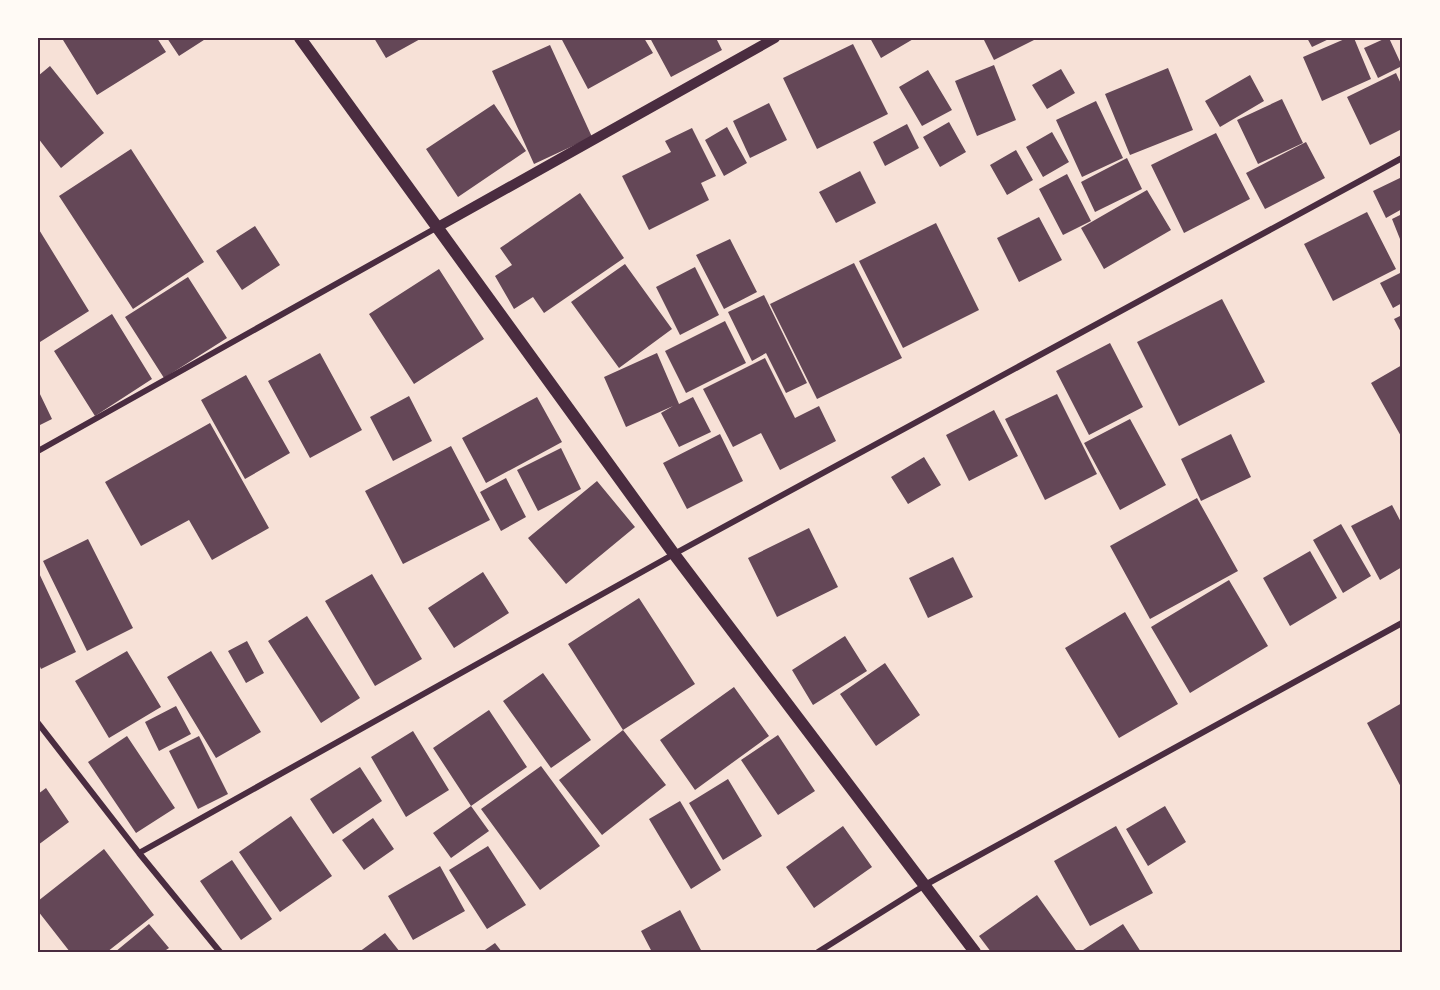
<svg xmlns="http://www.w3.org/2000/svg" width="1440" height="990" viewBox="0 0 1440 990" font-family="Barlow,sans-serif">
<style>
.building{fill:#644757}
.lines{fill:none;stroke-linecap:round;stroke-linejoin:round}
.minor{stroke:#4a2c40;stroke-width:6}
.tertiary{stroke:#4a2c40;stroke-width:10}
.secondary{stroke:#4a2c40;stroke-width:12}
.neatline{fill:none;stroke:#4a2c40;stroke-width:2}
</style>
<rect width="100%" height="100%" fill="#f7e1d7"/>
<path class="building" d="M67,38H157L166,52L97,95L63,40Z
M167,38H207L179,56Z
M374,38H422L386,58Z
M561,38H644L653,53L588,89Z
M650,38H716L722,50L671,77Z
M870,38H915L881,58Z
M983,38H1033L1034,40L994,60Z
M1307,38H1331L1312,47Z
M1347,38H1354L1371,79L1322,101L1303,57Z
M1386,38H1389L1402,66L1378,78L1364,48Z
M853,44L888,114L817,149L783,78Z
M550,45L592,137L534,164L492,71Z
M994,65L1016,120L977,136L955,81Z
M50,66L104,133L61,168L38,138V76Z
M1168,68L1193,130L1130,155L1105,94Z
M1061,69L1075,93L1047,109L1032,85Z
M928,70L952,110L922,126L899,87Z
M1396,73L1402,86V129L1370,145L1347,97Z
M1250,75L1264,101L1220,127L1205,101Z
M1282,99L1303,143L1258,164L1237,120Z
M1096,101L1123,158L1082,177L1056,120Z
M769,103L787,140L750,158L733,121Z
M494,104L526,151L458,197L426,149Z
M949,122L966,152L940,167L923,137Z
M907,124L919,148L885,166L873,142Z
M727,127L747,163L724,176L705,140Z
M692,128L716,176L701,183L709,200L649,230L622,176L671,152L665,141Z
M1052,132L1069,162L1043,177L1026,147Z
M1216,133L1250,199L1184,233L1151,165Z
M1306,142L1325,178L1265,209L1246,173Z
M131,149L204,262L133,309L59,196Z
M1016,150L1033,180L1007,195L990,165Z
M1127,158L1142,189L1095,212L1081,182Z
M860,171L876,203L836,223L819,192Z
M1067,174L1091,221L1063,235L1039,189Z
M1402,177V209L1386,218L1373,191Z
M1147,190L1171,230L1104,269L1081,228Z
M580,193L624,258L544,313L533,297L514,309L495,276L512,265L500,248Z
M1367,212L1396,269L1333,301L1304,244Z
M1402,214V244L1392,219Z
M1039,217L1062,260L1019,282L997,238Z
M936,223L979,310L903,348L859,261Z
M255,226L280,265L242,290L216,251Z
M38,228L89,311L40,342L38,339Z
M730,239L757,292L724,309L696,255Z
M854,263L902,358L817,399L770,304Z
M625,264L672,329L619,368L571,302Z
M695,267L719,315L680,335L656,287Z
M439,269L484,339L414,384L369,314Z
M1402,272V303L1393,308L1380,283Z
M188,277L227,338L164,378L125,317Z
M764,295L807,383L786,393L766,353L752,361L728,312Z
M1222,299L1265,382L1179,426L1137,342Z
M112,314L152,379L95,416L54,351Z
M1402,315V334L1394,319Z
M725,321L746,363L686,393L665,351Z
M1110,343L1143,407L1089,435L1056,371Z
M320,353L362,430L310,458L268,381Z
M657,353L679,404L693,397L711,432L679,447L661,413L673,406L626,427L604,377Z
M765,358L795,418L819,406L836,441L780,470L761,433L733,447L703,389Z
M1402,365V438L1371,383Z
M246,375L290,453L245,479L201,400Z
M38,390L52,419L38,426Z
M1057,394L1097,474L1045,500L1005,419Z
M409,396L432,441L393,461L370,417Z
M537,397L562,442L486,483L462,438Z
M994,410L1018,456L969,481L946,435Z
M1130,419L1166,485L1120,510L1084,443Z
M210,423L269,528L212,560L189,520L141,546L105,482Z
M720,434L743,481L687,509L663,463Z
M1231,434L1251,477L1201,501L1181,459Z
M451,446L490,520L403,564L365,491Z
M561,448L581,489L538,511L517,470Z
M924,457L941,485L908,504L891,477Z
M506,478L526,517L501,531L480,492Z
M597,481L635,527L566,584L528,538Z
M1197,498L1238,571L1150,619L1110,546Z
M1392,505L1402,524V567L1380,580L1351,526Z
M1341,524L1371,576L1343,593L1313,540Z
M809,528L838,587L777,617L748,558Z
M88,539L133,628L87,651L43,561Z
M1310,551L1337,598L1290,626L1263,578Z
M953,557L973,597L928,618L909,578Z
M38,571L76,652L41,669L38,662Z
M483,572L509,613L454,648L428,608Z
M372,574L422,659L375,686L325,601Z
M1229,580L1268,646L1190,693L1151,627Z
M639,598L695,684L623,730L568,644Z
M1125,612L1178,704L1119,738L1065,648Z
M307,616L360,698L321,723L268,641Z
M845,636L867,671L813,705L792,670Z
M247,641L264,673L246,683L228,651Z
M127,651L161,707L109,738L75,681Z
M211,651L261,732L216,758L167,677Z
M885,663L920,715L876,746L840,694Z
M543,673L591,740L551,768L503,701Z
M734,687L769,736L695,790L660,740Z
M1402,703V789L1367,723Z
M176,706L191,734L159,751L145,722Z
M489,710L527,767L471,806L433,748Z
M623,730L666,785L602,835L559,780Z
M413,731L449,790L406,817L371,757Z
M778,735L815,791L778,815L741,760Z
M127,736L175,808L136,833L88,762Z
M199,736L228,794L198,809L169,751Z
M541,766L600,846L540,890L481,809Z
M360,767L382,801L333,834L310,799Z
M728,779L762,836L723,860L689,803Z
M46,788L69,822L38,845V794Z
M680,801L721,870L691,889L649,819Z
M471,806L489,831L451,858L433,833Z
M1165,806L1186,842L1148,866L1126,829Z
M291,816L332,876L280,912L239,852Z
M373,818L394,849L364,870L342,840Z
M843,826L872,867L814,908L786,867Z
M1116,826L1153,893L1090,926L1054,861Z
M488,846L526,905L487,929L449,870Z
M104,849L154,915L107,952H70L38,911V901Z
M232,860L272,919L241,940L200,881Z
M440,866L465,911L413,940L388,896Z
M1037,895L1076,950L1071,952H991L979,936Z
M680,910L702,952H652L641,931Z
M149,924L169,948L163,952H115Z
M1123,924L1141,952H1080Z
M385,933L400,952H359Z
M495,943L502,952H482Z"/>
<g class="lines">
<path class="minor" d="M38,451L436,228
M38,723L139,853L220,952
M139,853L674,554L1402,158
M818,952L925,885L1402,623"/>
<path class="tertiary" d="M436,228L775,38"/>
<path class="secondary" d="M300,38L674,554L975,952"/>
</g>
<rect width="1440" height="990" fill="none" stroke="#fffaf5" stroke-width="78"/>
<rect x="39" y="39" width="1362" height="912" class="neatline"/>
</svg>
